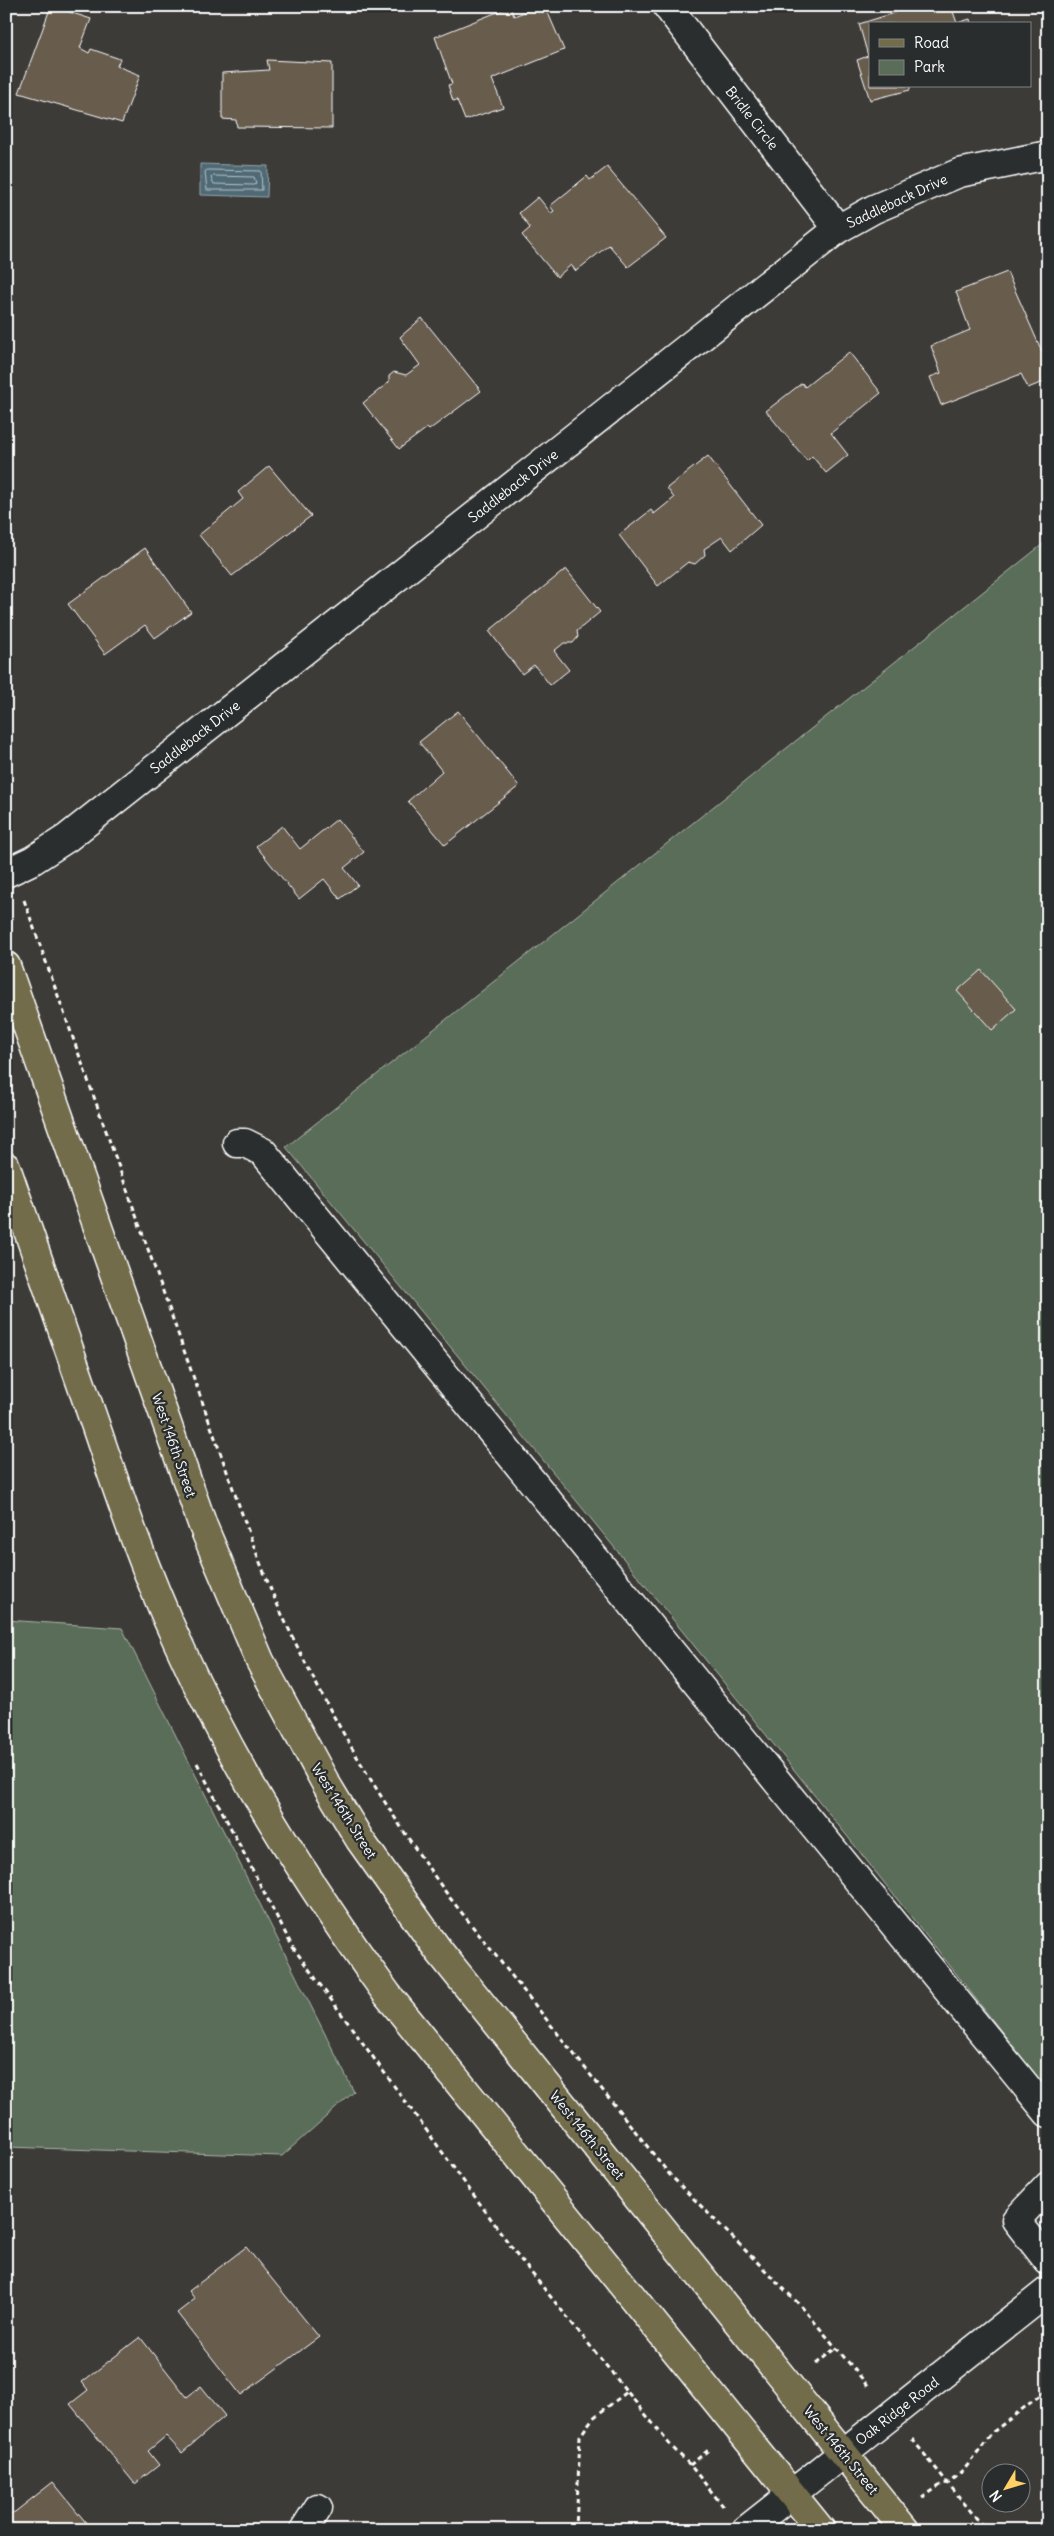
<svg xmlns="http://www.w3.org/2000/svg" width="1054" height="2536" viewBox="0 0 1054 2536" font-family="Delius,sans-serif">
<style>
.green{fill:#5a6d58;stroke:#acb6ac}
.water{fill:#506a75;stroke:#96a6ac}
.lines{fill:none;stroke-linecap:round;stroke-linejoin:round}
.shore{stroke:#b9c3c8;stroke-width:1}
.building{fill:#675b4e;stroke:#fff}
.minor-casing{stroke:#fff;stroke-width:31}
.major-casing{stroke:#fff;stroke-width:31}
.path{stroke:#fff;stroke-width:3;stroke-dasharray:5 4;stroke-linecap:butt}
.minor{stroke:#2a2d2e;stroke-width:28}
.major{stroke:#726c4b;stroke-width:28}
.labels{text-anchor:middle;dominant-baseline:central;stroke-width:4.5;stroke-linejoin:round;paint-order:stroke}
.street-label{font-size:14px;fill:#fff;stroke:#2a2d2e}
</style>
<rect width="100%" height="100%" fill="#3c3b38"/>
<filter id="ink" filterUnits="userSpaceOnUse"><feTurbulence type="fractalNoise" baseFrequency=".02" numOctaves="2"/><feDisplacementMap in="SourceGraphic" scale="10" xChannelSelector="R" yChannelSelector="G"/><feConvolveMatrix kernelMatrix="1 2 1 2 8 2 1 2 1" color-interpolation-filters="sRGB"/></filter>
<g filter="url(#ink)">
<path class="green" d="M1048,540V2091C800,1772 543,1459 286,1147Z
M6,1620L122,1628L354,2092L282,2156L6,2147Z"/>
<path class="water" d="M200,164L268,166L267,197L200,195Z"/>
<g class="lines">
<path class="shore" d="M208,170L261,171L262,190H207L205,172Z
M214,176L254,177L256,183L254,185L214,184L211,178Z"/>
</g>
<path class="building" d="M51,6L91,19L80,48L89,53L91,49L120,59L117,66L140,75L122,123L19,93Z
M540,6H545L564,50L492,79L503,107L465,120L457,100L453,101L448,85L452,84L435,37L510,7L514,16Z
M916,6H951L957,23L970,19L971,24H870V86H910V90L870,100L857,60L868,56L859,24Z
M267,60L332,63V128L237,127L236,120L222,119V73L269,70Z
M607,167L666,238L628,267L609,245L576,271L571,265L557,277L522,235L530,228L519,213L538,197L551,213L554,211L550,206L587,176L590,180Z
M1007,272L1047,363L1042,365L1048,380L1028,388L1021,374L941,405L930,377L941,373L931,346L970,330L956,292Z
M422,318L481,391L429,430L427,428L399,449L363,403L389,382V376L394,372L406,375L420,365L400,337Z
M849,352L881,393L831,433L848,455L826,473L812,456L807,461L766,411L802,383L805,387Z
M708,456L761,525L732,550L722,537L704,549L705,555L695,564L688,562L658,586L619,535L651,510L654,514L674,498L667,488Z
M269,466L311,516L232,576L199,535L243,499L238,492Z
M145,548L191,612L155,638L145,625L105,654L68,604Z
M566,569L600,612L577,631L578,637L573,643H564L554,651L569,670L550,685L534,665L522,674L489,631Z
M1048,683V698L1041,689Z
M458,711L519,786L445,845L408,801L442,771L419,742Z
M337,819L364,852L344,868L358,885L340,899L324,879L299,899L256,846L282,826L300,849Z
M981,970L1016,1009L992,1030L957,991Z
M246,2247L319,2337L241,2395L177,2313L195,2299L189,2291Z
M140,2337L187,2397L201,2386L225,2416L182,2453L166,2436L148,2451L159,2465L135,2484L70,2404L88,2390L82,2382Z
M53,2482L92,2530H6V2519Z"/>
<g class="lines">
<g class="minor-casing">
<path id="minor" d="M667,6L838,229
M6,873L33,860L67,838L838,229L874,209L959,173L1048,155
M237,1143H245L263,1152L1048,2113
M1048,2186L1016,2220L1048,2261
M304,2530L318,2508
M746,2530L1048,2291"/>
</g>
<g class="major-casing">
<path id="major" d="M6,966L203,1526L260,1661L325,1782L360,1840L439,1951L905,2530
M6,1167C36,1253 65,1338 95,1424C120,1498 145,1572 178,1643C234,1768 307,1883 387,1994L821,2530"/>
</g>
<path class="path" d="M24,900L246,1525C256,1552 266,1579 278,1606C325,1709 384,1807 450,1898L670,2175L801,2306L870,2388
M197,1763L292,1946L521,2260L671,2446L690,2465L723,2506
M816,2364L837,2347
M912,2439L986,2530
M690,2465L711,2448
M922,2498L942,2484L949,2483L963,2471L993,2432L1048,2389
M576,2530L580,2436L593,2418L627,2392"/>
<use href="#minor" class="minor"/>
<use href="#major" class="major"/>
</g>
</g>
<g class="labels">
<g class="street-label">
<text transform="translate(752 118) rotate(52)">Bridle Circle</text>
<text transform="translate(897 201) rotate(-25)">Saddleback Drive</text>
<text transform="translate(513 486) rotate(-38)">Saddleback Drive</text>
<text transform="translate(195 737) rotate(-38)">Saddleback Drive</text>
<text transform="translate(174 1445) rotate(71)">West 146th Street</text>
<text transform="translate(344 1811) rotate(58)">West 146th Street</text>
<text transform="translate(587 2135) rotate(51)">West 146th Street</text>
<text transform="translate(897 2411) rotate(-38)">Oak Ridge Road</text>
<text transform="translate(841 2450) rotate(51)">West 146th Street</text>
</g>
</g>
<rect width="1054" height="2536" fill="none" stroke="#2a2d2e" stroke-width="25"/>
<rect x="12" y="12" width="1029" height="2511" fill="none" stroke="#fff" stroke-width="2" filter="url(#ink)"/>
<rect x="869" y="22" width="162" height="65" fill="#2a2d2e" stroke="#7f8182"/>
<rect x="879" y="39" width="25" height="8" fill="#726c4b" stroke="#7f8182"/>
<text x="914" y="48" font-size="15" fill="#ffffff">Road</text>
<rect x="879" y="60" width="25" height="15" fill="#5a6d58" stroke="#7f8182"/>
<text x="914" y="72" font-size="15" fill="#ffffff">Park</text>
<g transform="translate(1006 2488) rotate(232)"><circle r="24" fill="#2a2d2e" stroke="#7f8182"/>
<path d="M0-4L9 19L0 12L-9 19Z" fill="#ffd166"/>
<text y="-8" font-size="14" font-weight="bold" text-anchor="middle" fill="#ffffff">N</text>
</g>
</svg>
